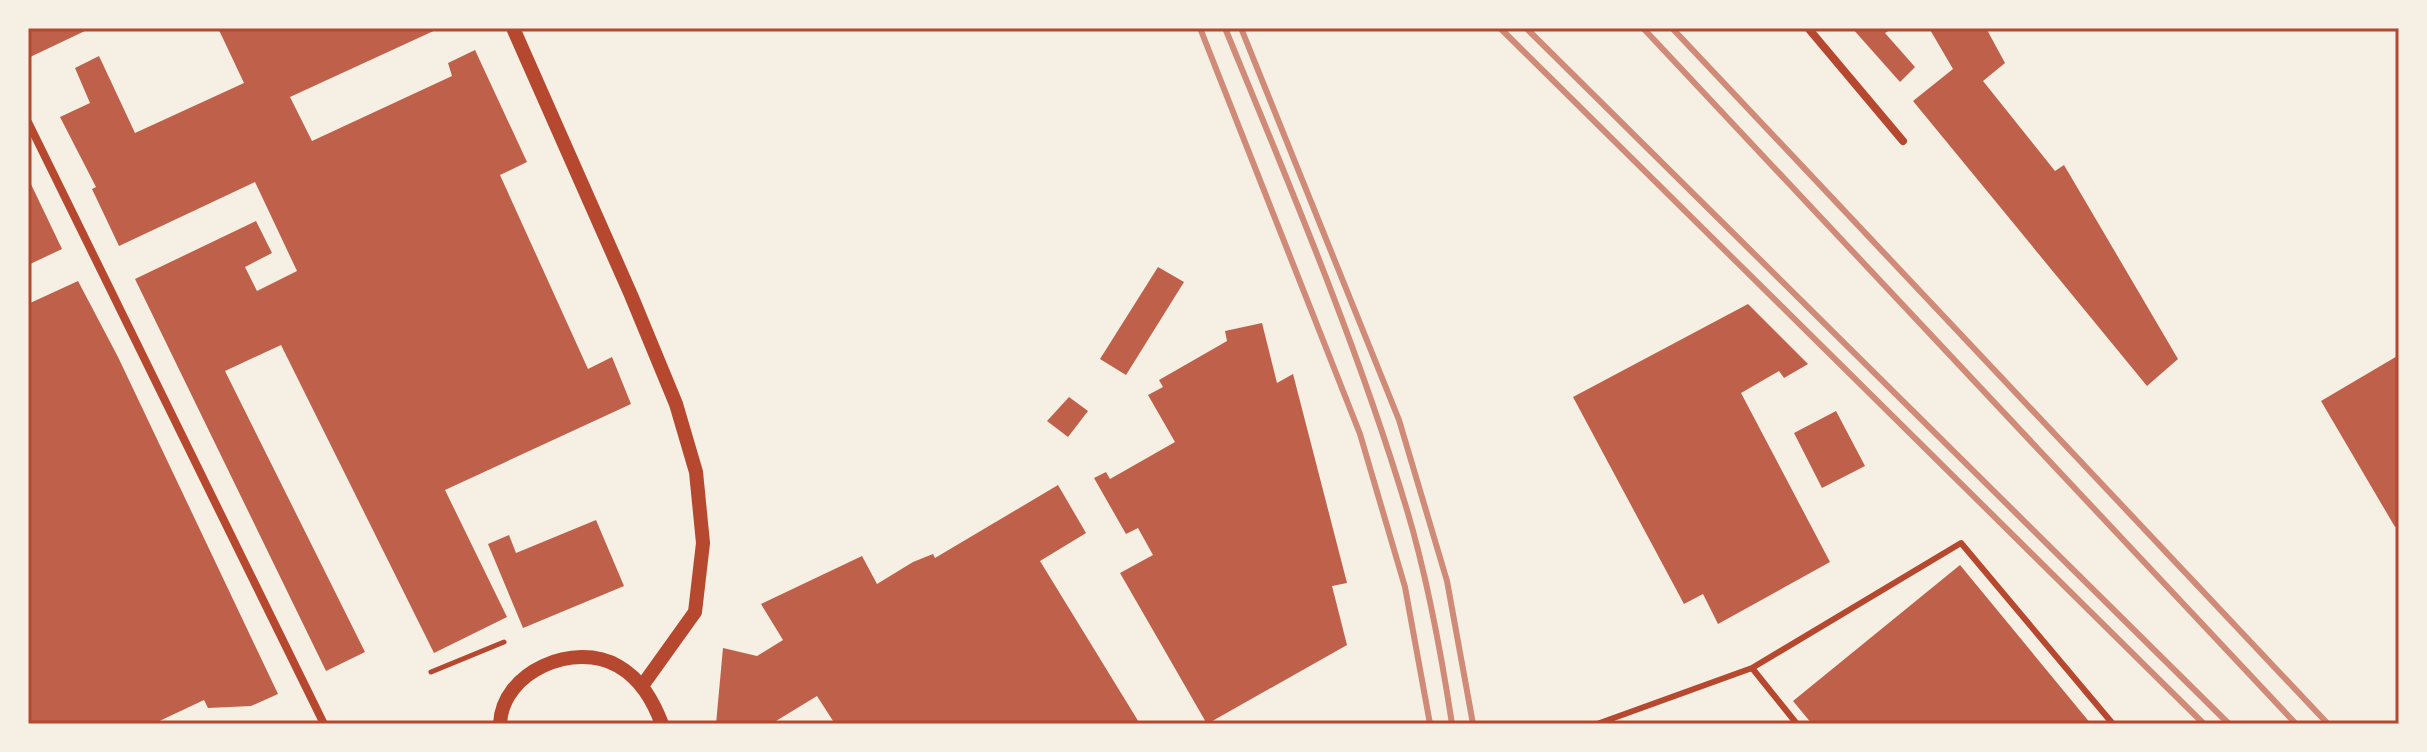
<svg xmlns="http://www.w3.org/2000/svg" width="2427" height="752" viewBox="0 0 2427 752" font-family="Cabin,sans-serif">
<style>
.building{fill:#bf614a}
.lines{fill:none;stroke-linecap:round;stroke-linejoin:round}
.path{stroke:#b5482f;stroke-width:5}
.service{stroke:#b5482f;stroke-width:6}
.minor{stroke:#b5482f;stroke-width:8}
.tertiary{stroke:#b5482f;stroke-width:14}
.rail{stroke:#cf8b77;stroke-width:6}
.neatline{fill:none;stroke:#b5482f;stroke-width:3}
</style>
<rect width="100%" height="100%" fill="#f6efe4"/>
<path class="building" d="M28,28H86L87,30L28,58Z
M218,28H440L290,97L312,141L452,76L448,63L475,50L527,162L500,175L588,369L612,357L631,404L445,490L507,617L434,653L281,345L225,371L365,652L326,671L135,279L256,221L272,253L245,267L257,291L297,271L255,182L119,246L92,189L96,187L60,117L90,103L75,68L99,56L135,133L244,83Z
M1852,28H1893L1885,33L1915,67L1900,82Z
M1929,28H1986L2005,63L1983,81L2055,171L2064,165L2178,359L2147,386L1913,101L1953,69Z
M28,178L62,249L28,265Z
M1158,267L1184,282L1126,375L1100,359Z
M78,281L118,357L278,694L251,706L208,708L204,700L153,724H28V304Z
M1748,304L1808,364L1784,378L1779,371L1741,393L1830,562L1718,624L1703,594L1684,604L1573,397Z
M1262,323L1277,383L1293,374L1347,583L1332,586L1347,645L1207,724L1120,573L1153,555L1138,528L1126,534L1094,478L1106,472L1110,479L1175,442L1148,395L1163,387L1159,380L1227,341L1225,331Z
M2399,355V525L2395,527L2321,401Z
M1069,397L1088,411L1068,437L1047,421Z
M1836,411L1865,466L1822,488L1794,433Z
M1058,485L1086,533L1040,561L1140,724H835L817,696L771,724H716L723,648L757,656L783,640L761,604L862,556L877,584L913,562L933,554L935,558Z
M596,520L624,586L523,628L488,544L509,535L516,553Z
M1960,565L2091,724H1812L1793,701Z"/>
<g class="lines">
<path class="path" d="M431,672L504,642"/>
<path class="service" d="M1752,668L1797,724
M1597,724L1752,668L1961,543L2113,724"/>
<path class="minor" d="M1808,28L1903,141
M28,122L324,724"/>
<path class="tertiary" d="M513,28L631,295L676,404L696,472L703,543L695,612L642,686
M500,724C502,671 575,641 618,666C641,679 653,701 662,724"/>
<path class="rail" d="M1200,28L1360,434L1405,587L1430,724
M1225,28C1290,186 1358,347 1407,510C1428,580 1441,652 1452,724
M1241,28L1399,420L1447,581L1473,724
M1500,28L2204,724
M1526,28L2229,724
M1643,28L2296,724
M1672,28L2328,724"/>
</g>
<rect width="2427" height="752" fill="none" stroke="#f6efe4" stroke-width="60"/>
<rect x="30" y="30" width="2367" height="692" class="neatline"/>
</svg>
